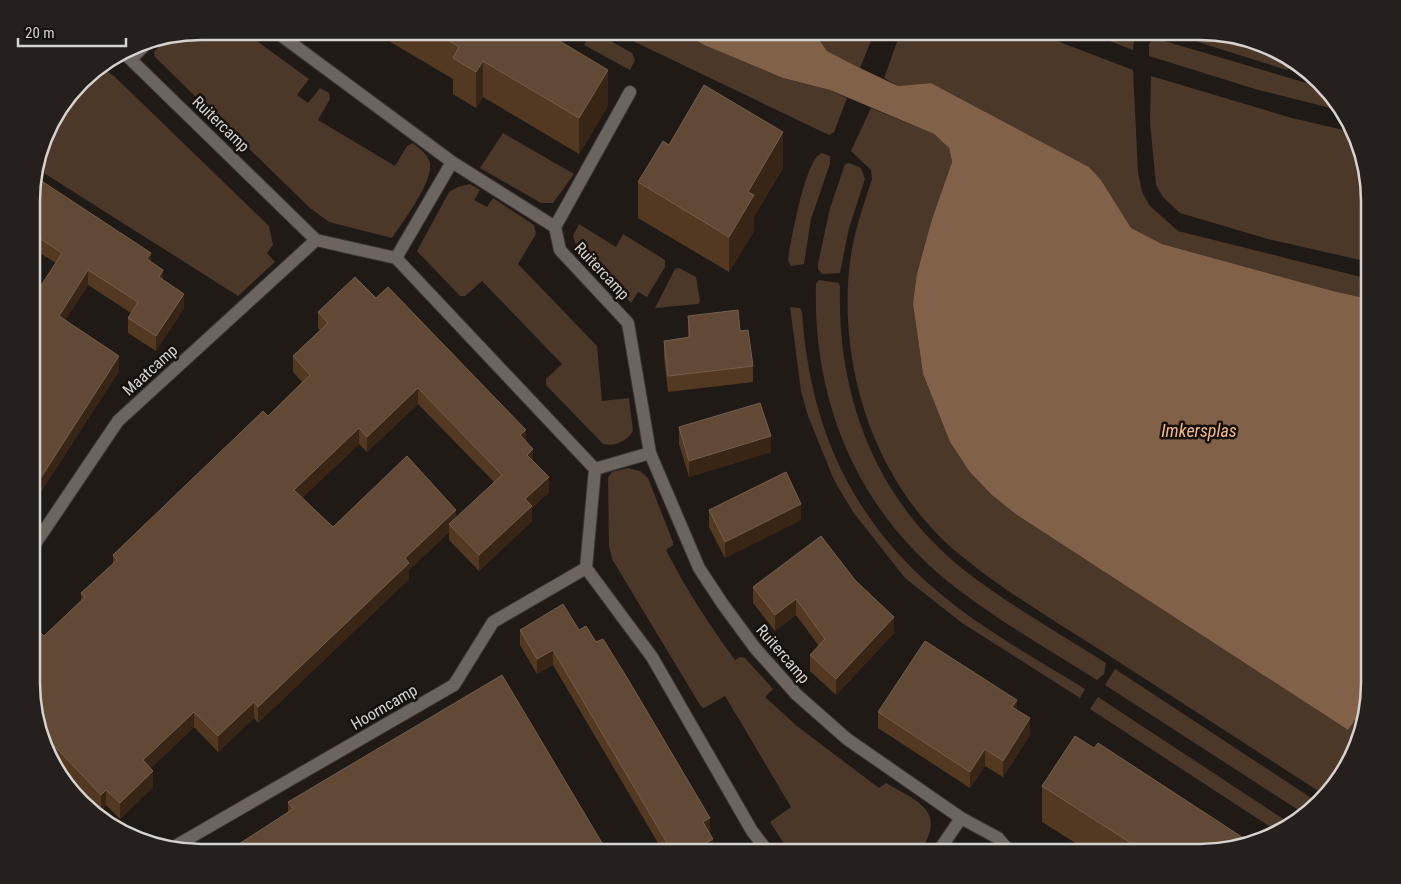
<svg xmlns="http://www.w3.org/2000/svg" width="1401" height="884" viewBox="0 0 1401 884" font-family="'Roboto Condensed',sans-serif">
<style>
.green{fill:#4b3829}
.water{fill:#816147}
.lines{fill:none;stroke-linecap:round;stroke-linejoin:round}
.minor-casing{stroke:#3a3634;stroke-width:14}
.minor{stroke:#6b645f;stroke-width:12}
.wall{fill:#543922;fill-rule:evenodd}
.shaded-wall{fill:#392515}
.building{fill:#624935;stroke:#745e4d}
.labels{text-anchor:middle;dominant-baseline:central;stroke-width:5;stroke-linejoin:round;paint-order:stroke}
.street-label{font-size:16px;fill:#d6d2cf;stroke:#16110d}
.water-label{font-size:18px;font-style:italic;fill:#f0b88d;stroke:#16110d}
.rim{fill:none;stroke:#d6d2cf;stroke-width:2.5}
</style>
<rect width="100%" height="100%" fill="#1f1a16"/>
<path class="green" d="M201,31H243L309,79L297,95L308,103L320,88L329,93L330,99L318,120L395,166L407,146L413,143C419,148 426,153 429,160C437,178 402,222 392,238L329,222L310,208L155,57L154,52L167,38Z
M612,31H680L704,45L783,78L830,90L847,98L834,132L829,135Z
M804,31H875L860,68L827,51L818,38Z
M901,31H1031L1133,70L1138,172L1142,192L1150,206L1178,231L1369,279V299L1333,291L1162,244L1131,229L1101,180L1089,167L931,83L898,86L884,78Z
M1083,31H1130L1134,39L1133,50Z
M1163,31H1200L1254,40L1294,60L1293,65L1287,70Z
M595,32L632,53L635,60L630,70L584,45L590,34Z
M1153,39L1161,40L1320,87L1342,111L1255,89L1149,56V44Z
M97,70L108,72L114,76L269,226L273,245L267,253L275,262L238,296L36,168L49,126L88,75Z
M1151,76L1292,118L1352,132L1369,189V262L1268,239L1180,213L1163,197L1156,185L1150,122Z
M871,108L934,134L949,148L952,162L932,219L913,304L923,374L950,442L969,471L1017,515L1348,730L1366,704L1341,777L1323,794C1250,747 1178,700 1105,653C1058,623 1007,593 964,558C876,489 837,369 850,261C854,232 863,206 872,179L871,170L851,151Z
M503,133L574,174L553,203H541L480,168Z
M822,153L830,156V164L811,219L804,264L791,266L788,260C791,242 805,158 822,153Z
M849,163L861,168L865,179L849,228L840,273L822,274L818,269V264L830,208L845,164Z
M470,184L480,190L474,200L487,207L493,198L534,225L536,234L518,264L597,346L602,401L629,398L633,431C627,441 615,447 603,444L546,385V379L562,364L482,281L465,296H460L417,251L449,192L458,187Z
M579,224L616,247L623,234L665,260V267L647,297L638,292L631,303L576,245L573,236Z
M679,268L696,277L700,301L698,304L655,308L675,269Z
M819,280L839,283L840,287C837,397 876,500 964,570C1009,605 1059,633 1106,663L1104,674L1097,680C1050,651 1003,623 960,591C861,517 812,406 816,283Z
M790,307L800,308L802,312C809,413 841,498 914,570C963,619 1027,653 1085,689L1080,698L962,623L905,578L853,512L834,480L808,416L801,391Z
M628,468L640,471L648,478L673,542V545L666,550C686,589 709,625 735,660L740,657L745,658L773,689L765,697L798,727L879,788L886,783C919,802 947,811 920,852L790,853L770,822L791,807L725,696L706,707L703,708L700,705L612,559L609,546L608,478L612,472Z
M1115,669L1316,801L1303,813L1105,685Z
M1098,697L1291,824L1285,830L1278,832L1090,709Z
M969,843H979L994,852H954Z"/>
<path class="water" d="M680,31H804L818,38L827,51L860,68L898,86L931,83L1089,167L1101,180L1131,228L1162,244L1333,291L1369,299V694L1366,704L1348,730L1017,515L992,495L969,471L950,442L923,374L913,304L917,274L932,219L952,162L949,148L934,134L830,90L783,78L704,45Z"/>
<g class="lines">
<g class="minor-casing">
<path id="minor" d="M275,31L452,162L555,227L560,250L628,323L650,453L699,568L722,603L755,648L796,694L847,739L961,818L998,838L1010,852
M123,52L316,240L396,258L595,469L586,568L652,657L752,831L769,853
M131,59L148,42
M555,227L630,92
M396,258L452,162
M595,469L650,453
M33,547L118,421L316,240
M172,848L454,685L493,622L586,568
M938,852L961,818"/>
</g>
<use href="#minor" class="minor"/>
</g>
<path class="wall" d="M356,31H543L608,106L579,154L483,97L476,108L453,94V79L377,34L373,41Z
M783,168L754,217V231L729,272L638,218V182Z
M33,179L151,262L163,280L184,308L156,351L128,333V318L131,313L88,285L65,320L119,371L33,504L56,263L33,249Z
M376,298L526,441L533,461L549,492L532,508V521L479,571L449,540V532L409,570V579L258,723L254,718L218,752L194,727L151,768L153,787L120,819L106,805L101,811L51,759L33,705L44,636L81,601V593L113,564V555L268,416L302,382L293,372V356L320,330L318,328V312ZM418,404L494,482L456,518L333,527L302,498L359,444L367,452Z
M688,316L740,331L753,366V382L668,392L664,357V341L688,338Z
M679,427L771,452L689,477L679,444Z
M709,510L801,520L725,558L709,527Z
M821,536L894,633L836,695L810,671V655L819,646L796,615L775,631L753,603V587Z
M520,630H579L596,642L710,833L713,853H664L553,665L537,674L520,645Z
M1017,710L1030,735L1003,777L985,766L970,788L878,728V712Z
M1042,786L1211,852H1090L1042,822Z
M288,802L608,853L288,812Z"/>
<path class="shaded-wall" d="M373,31H377V34L373,41Z
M483,61V97L476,108V72Z
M608,70V106L579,154V118Z
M783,132V168L754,217V231L729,272V237L748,192Z
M151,253V268L147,259Z
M88,270V285L59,330V316Z
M163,270V285L159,277Z
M184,294V308L156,351V336Z
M119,356V371L33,504V490Z
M418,388V404L367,452V437Z
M359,428V444L294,506V490Z
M526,430V446L520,435Z
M771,436V452L689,477V461Z
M533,449V465L527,455Z
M549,477V492L532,508V521L479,571V555L525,499Z
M801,504V520L725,558V542Z
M456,510V526L449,524V532L409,570V579L258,723V707L405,558Z
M796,599V615L775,631V615Z
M894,617V633L836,695V679Z
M553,650V665L537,674V659Z
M1017,700V717L1012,707Z
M254,702V718L218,752V736Z
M194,712V727L143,776V760Z
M1030,718V735L1003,777V761Z
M985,749V766L970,788V772Z
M153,771V787L120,819V803Z
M106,790V805L101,811V795Z
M710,818V833L703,838V822Z
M713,839V853H706V843Z"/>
<path class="building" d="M433,31H543L608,70L579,118L483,61L476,72L453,58L459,47Z
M704,85L783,132L748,192L754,195L729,237L638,182L663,141L669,145Z
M34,176L151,253L147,259L163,270L159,277L184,294L156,336L128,318L138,302L88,270L59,316L119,356L33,490V298L62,253L33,234V179Z
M355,277L376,298L388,287L526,430L520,435L533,449L527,455L549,477L525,499L532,506L479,555L449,524L502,475L418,388L367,437L359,428L294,490L333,527L407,456L456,510L405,558L409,563L258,707L254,702L218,736L194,712L143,760L153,771L120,803L106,790L101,795L43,734L33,705V629L35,627L44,636L85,597L81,593L117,560L113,555L263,411L268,416L310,375L293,356L328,323L318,312Z
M738,310L740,331L748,330L753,366L668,376L664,341L690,337L688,316Z
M760,403L771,436L689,461L679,427Z
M786,472L801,504L725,542L709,510Z
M821,536L855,580L894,617L836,679L810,655L825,639L796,599L775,615L753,587Z
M563,604L579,630L586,626L596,642L603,639L629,681L710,818L703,822L713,839L706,843L711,853H673L553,650L537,659L520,630Z
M925,641L1017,700L1012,707L1030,718L1003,761L985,749L970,772L878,712Z
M502,675L608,853H225L293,809L288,802Z
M1075,736L1094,748L1098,743L1248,841L1211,852H1145L1042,786Z
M209,845L214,853L197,852Z"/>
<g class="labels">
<g class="street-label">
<text transform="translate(221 124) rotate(44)">Ruitercamp</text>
<text transform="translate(602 271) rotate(47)">Ruitercamp</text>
<text transform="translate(150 370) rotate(-42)">Maatcamp</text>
<text transform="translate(783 654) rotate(49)">Ruitercamp</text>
<text transform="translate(384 707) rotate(-30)">Hoorncamp</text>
</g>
<g class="water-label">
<text x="1199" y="430">Imkersplas</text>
</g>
</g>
<path d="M0 0H1401V884H0ZM201 40H1200A161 161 0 0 1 1361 201V683A161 161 0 0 1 1200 844H201A161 161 0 0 1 40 683V201A161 161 0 0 1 201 40Z" fill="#25201d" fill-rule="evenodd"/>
<path class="rim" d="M201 40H1200A161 161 0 0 1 1361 201V683A161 161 0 0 1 1200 844H201A161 161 0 0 1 40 683V201A161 161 0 0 1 201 40Z"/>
<path d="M18 38v8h108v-8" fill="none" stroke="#d6d2cf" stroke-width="2.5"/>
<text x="25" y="38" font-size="15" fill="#d6d2cf" stroke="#16110d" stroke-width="4" paint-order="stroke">20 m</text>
</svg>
